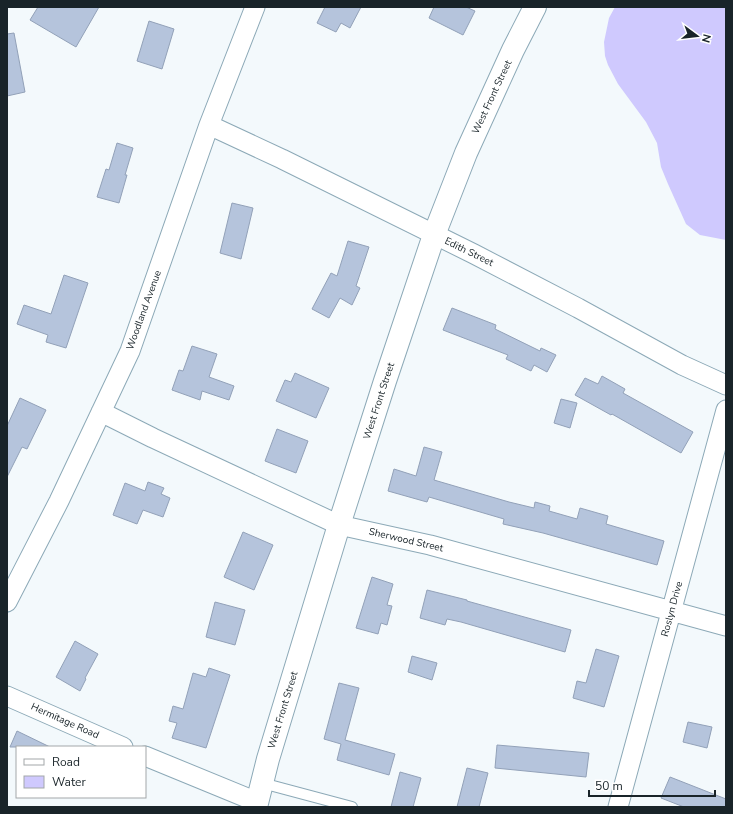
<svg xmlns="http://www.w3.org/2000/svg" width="733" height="814" viewBox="0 0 733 814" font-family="'Nunito Sans',sans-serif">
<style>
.water{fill:#cfc9fe}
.building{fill:#b5c4dc;stroke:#92a1b8}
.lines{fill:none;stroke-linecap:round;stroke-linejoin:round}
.lane-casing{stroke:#8ca9b7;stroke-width:12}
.street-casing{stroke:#8ca9b7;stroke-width:21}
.secondary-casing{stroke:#8ca9b7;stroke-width:24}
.lane{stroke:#fff;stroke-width:10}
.street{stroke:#fff;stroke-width:19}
.secondary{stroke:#fff;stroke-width:22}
.labels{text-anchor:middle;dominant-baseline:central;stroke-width:3;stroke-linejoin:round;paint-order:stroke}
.street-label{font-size:10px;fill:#192429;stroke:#fff}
</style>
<rect width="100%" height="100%" fill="#f3f9fc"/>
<path class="water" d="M615,7H726V240L700,235L686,224L668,184L661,167L657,143L646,122L618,84L608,65L605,56L604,42L609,18Z"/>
<path class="building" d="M38,7H99L76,47L30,20Z
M325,7H361L350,28L341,23L336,32L317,23Z
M434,7H466L475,11L463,35L429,18Z
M149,21L174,29L162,69L137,61Z
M14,33L25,92L7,96V34Z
M117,143L133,148L125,175H127L119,203L97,197L106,169L109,170Z
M232,203L253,208L241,259L220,253Z
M348,241L369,247L356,286L360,288L352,305L340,298L329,318L312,309L331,273L337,276Z
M64,275L88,283L66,348L46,342L48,335L17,324L24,305L51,314Z
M452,308L496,325L495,329L540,351L541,348L556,355L547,372L534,365L531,371L506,359L508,355L443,330Z
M192,346L217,354L209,377L234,386L229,400L202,391L200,400L172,390L179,370L183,371Z
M295,373L329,388L316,418L276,401L285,380L291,382Z
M602,376L625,389L623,393L693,432L681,453L612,414L611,415L575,395L585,378L598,384Z
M20,398L46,410L27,449L22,447L7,477V426Z
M561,399L577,403L570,428L554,423Z
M277,429L308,441L296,473L265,461Z
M424,447L442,452L434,480L509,502L534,508L535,502L550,506L549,511L577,519L580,508L608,516L606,524L664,541L657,565L543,533L503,524L504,519L429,497L427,502L388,491L394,469L416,476Z
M148,482L164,488L161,494L170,498L163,517L143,510L137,524L113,515L125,483L145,491Z
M243,532L273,545L254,590L224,577Z
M372,577L393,584L387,605L392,606L387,625L381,623L378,634L356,628Z
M427,590L467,600V601L571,630L565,652L461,622L447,619L445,625L420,618Z
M215,602L245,610L235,645L206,637Z
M75,641L98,654L85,678L86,679L80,691L56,677Z
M596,649L619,656L604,707L573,698L577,681L586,683Z
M412,656L437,663L432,680L408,672Z
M209,668L230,675L206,748L172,738L177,723L169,721L173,706L183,709L193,673L206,677Z
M339,683L359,688L345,740L395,754L389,775L337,760L341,744L324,739Z
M688,722L712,727L707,748L683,742Z
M17,731L50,747H10Z
M497,745L589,753L586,777L495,768Z
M467,768L488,773L479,807H457Z
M400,772L421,778L413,807H391Z
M670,777L726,799V807H684L661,798Z"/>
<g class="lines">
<g class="lane-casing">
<path id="lane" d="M262,783L352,807"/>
</g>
<g class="street-casing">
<path id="street" d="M209,125L282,159L474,254L578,308L682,365L726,385
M101,412L153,438L339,525L430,545L726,626
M7,602L59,501L130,351L209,125L255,7
M7,696L123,747
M145,756L257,802
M618,807L726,410"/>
</g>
<g class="secondary-casing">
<path id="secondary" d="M256,807L268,759L339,525L385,381L434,235L466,153L513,50L535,7"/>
</g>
<use href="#lane" class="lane"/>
<use href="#street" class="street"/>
<use href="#secondary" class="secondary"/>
</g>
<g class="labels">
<g class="street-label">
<text transform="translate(492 97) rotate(-65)">West Front Street</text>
<text transform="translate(469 252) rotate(26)">Edith Street</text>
<text transform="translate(144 310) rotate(-70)">Woodland Avenue</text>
<text transform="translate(379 401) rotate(-72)">West Front Street</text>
<text transform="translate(406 540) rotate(13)">Sherwood Street</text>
<text transform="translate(672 609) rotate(-75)">Roslyn Drive</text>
<text transform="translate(283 710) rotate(-73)">West Front Street</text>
<text transform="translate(65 721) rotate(24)">Hermitage Road</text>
</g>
</g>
<rect width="733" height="814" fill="none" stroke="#192429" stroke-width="16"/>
<rect x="16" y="746" width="130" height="52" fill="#ffffff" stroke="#a3a7a9"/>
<rect x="24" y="759" width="20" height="6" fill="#ffffff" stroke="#a3a7a9"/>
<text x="52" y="766" font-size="12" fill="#192429">Road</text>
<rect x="24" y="776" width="20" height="12" fill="#cfc9fe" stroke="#a3a7a9"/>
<text x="52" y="786" font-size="12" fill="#192429">Water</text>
<g transform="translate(697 36) rotate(105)" stroke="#ffffff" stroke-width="3" paint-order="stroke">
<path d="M0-3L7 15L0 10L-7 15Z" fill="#192429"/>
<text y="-6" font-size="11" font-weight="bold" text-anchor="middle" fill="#192429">N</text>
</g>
<path d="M589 790v6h126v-6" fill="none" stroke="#192429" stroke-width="2"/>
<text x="595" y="790" font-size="12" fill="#192429" stroke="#ffffff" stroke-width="3" paint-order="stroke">50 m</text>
</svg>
